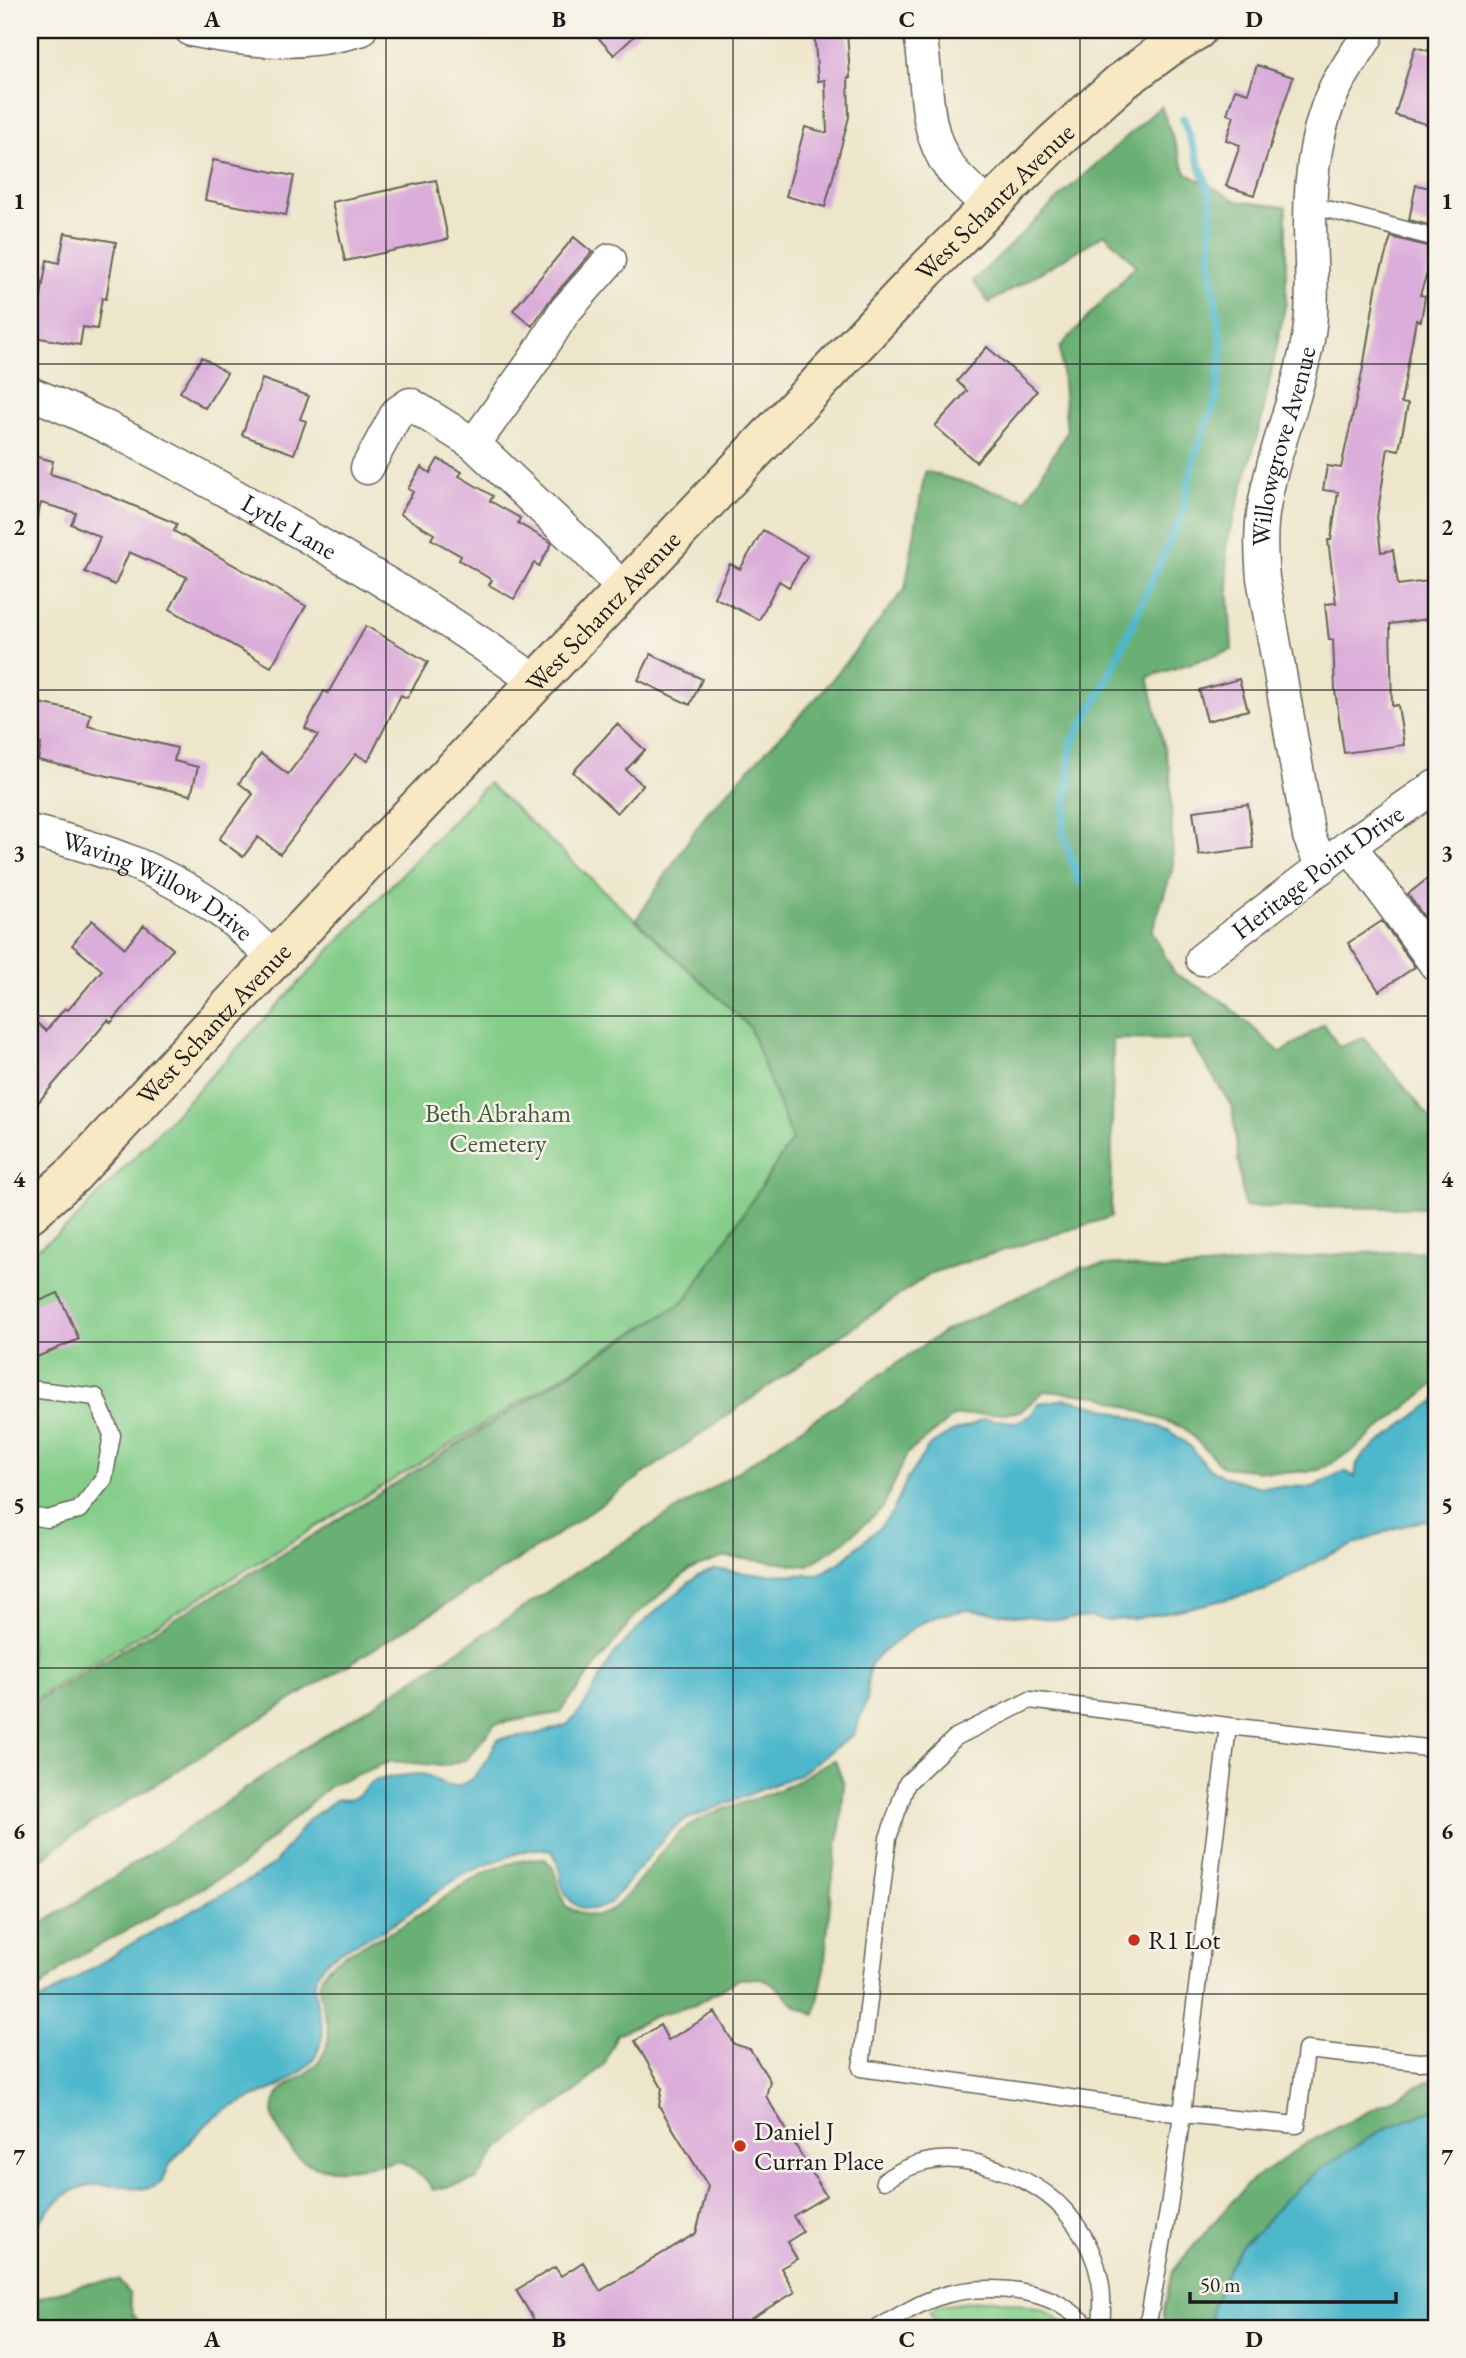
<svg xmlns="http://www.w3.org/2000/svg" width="1466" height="2358" viewBox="0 0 1466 2358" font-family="'EB Garamond',serif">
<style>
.green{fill:#83cd89;stroke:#507452;stroke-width:2}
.forest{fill:#6ab075;stroke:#436648;stroke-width:2}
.water{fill:#4eb7cc;stroke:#356a74;stroke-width:2}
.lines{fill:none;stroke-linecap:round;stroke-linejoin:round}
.stream{stroke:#4eb7cc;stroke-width:8}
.building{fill:#dbadda}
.service-casing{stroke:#656359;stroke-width:19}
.minor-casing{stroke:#656359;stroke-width:35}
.secondary-casing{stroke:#656359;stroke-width:42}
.service{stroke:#fff;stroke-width:16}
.minor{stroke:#fff;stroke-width:32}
.secondary{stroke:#f8e8c3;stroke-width:38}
.grid{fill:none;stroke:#1c1c1c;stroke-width:2;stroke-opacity:0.55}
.poi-dot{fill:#c8321e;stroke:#f7f3e8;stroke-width:2.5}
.labels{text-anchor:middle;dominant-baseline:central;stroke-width:5;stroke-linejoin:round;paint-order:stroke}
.street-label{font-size:26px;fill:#1c1c1c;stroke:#f7f3e8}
.park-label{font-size:26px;fill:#405a42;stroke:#f7f3e8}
.poi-label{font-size:26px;fill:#1c1c1c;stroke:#f7f3e8;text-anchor:start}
.neatline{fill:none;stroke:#1c1c1c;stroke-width:2.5}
.grid-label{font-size:23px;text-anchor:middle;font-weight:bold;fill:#1c1c1c}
</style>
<rect width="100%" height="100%" fill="#f7f3e8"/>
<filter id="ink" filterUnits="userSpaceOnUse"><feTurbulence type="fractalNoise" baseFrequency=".0143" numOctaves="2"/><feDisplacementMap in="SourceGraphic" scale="14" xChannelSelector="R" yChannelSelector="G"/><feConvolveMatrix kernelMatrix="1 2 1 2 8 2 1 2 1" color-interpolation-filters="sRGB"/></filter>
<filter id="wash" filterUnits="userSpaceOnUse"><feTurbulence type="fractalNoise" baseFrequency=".00686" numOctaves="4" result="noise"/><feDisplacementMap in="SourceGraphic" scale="28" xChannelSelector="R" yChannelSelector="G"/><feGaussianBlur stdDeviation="1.57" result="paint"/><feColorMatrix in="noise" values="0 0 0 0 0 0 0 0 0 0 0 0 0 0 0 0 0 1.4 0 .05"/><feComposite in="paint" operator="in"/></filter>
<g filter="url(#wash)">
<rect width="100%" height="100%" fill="#ede6cb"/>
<path class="green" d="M488,783L749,1026L792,1140L685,1301L30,1702V1254L70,1225Z
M995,2299L1043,2309L1072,2328H939L930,2312L937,2306Z"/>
<path class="forest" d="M1161,106L1186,173L1237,201L1286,207V302L1261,422L1226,547L1232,650L1148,677L1170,772L1173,868L1152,931L1174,973L1223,1001L1281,1053L1324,1024L1339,1047L1364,1038L1436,1125V1208L1244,1207L1232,1107L1190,1040L1113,1039L1111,1217L931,1273L548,1541L70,1837L30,1869V1705L296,1546L685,1301L792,1140L749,1026L636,920L705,815L822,692L905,589L925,471L1026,500L1067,432L1060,347L1136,265L1105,234L989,303L973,281L1066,191Z
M1436,1251V1383L1352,1451L1319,1470L1282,1473L1223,1467L1184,1428L1099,1396L1044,1391L1020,1412L954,1416L907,1454L883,1508L840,1545L807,1566L725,1557L689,1570L635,1616L559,1713L495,1724L467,1759L445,1766L391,1761L331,1785L240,1867L71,1961L30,1996V1932L205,1817L304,1748L374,1705L505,1620L588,1564L725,1480L943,1332L1082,1267L1119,1264L1162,1271L1353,1253Z
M835,1760L844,1785L841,1822L832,1880L824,1972L815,2015L797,2007L778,1988L762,1978L739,1979L695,2005L653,2017L617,2034L605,2063L580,2088L499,2148L476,2180L433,2190L421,2175L399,2161C370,2166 321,2179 297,2156C291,2150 286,2141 281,2134C272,2122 271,2108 278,2094C282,2086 295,2082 303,2076C310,2071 320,2061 324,2053C339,2023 311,1998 322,1976C333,1953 381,1939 402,1926C449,1897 485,1860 544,1858L553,1868L565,1906C580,1913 590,1919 606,1913C625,1905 661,1847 683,1830C713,1807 755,1802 788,1786C805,1778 817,1765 835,1760Z
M1436,2077V2109L1382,2130L1322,2168L1284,2200L1261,2228L1242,2245L1229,2266L1212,2308L1209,2328H1163L1164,2309L1173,2270L1248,2183L1307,2143Z
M118,2280L129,2293L132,2314L144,2328H30V2301L84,2284Z"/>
<path class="water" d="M1066,1399L1098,1406L1168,1430L1191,1447L1204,1464L1222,1476L1257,1486L1313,1487L1340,1473L1347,1472L1355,1477L1357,1464L1363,1455L1436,1400V1522L1423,1521L1392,1529L1329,1555L1267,1590L1188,1608L1134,1619L1101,1620L1090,1617L1061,1620L968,1610L940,1615L917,1625L880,1654L870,1665L867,1686L868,1697L854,1734L798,1775L685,1820L669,1832L610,1903C590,1916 568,1908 562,1884C559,1872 559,1863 553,1852C548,1850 542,1848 537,1849C519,1850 470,1871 453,1881C431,1895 411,1913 389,1927C370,1938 333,1950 321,1968C298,2001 348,2029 303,2070C278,2093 242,2097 215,2117C199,2130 185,2147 171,2163C166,2169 166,2180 158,2185C149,2191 136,2188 127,2187C117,2186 106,2185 95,2185C68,2185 44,2213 30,2234V2007L139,1939L251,1879L274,1864L308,1820L337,1799C360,1803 358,1791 373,1782C378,1778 413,1774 421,1774C435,1774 445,1792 461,1785C479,1778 490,1754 498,1739L537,1734L567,1725L583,1708L614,1654L647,1619L697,1576L715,1569L754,1574L817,1575L839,1563L881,1526L893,1511L907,1479L929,1446L952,1432L974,1424L983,1419L1017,1422L1030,1416L1039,1403Z
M1436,2109V2284L1431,2307L1433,2328H1209L1212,2308L1229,2266L1242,2245L1261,2228L1284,2200L1322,2168L1382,2130Z"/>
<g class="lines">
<path class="stream" d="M1079,882L1063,833L1072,743L1104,687L1183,512L1194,457L1216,400L1222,349L1211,266V196L1183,118"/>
</g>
<g id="blocks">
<path class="building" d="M591,30H641L614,55Z
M814,30H847L850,78H848L849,117L825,207L786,196L805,127L827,133L825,80L818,81Z
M1415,47L1436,53V127L1395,115Z
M1257,65L1293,77L1254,195L1226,186L1240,145L1226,140L1234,116L1227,114L1235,89L1248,93Z
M213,160L294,176L286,215L205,200Z
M436,180L448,239L345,261L332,202Z
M1416,185L1436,189V227L1409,220Z
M65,233L116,242L106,299L102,298L97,329L83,327L80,345L34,337L47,260L59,263Z
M574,237L592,252L550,300L532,326L513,310Z
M1391,237L1435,248L1420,295L1425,296L1421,321L1416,320L1401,403L1408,404L1399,450L1388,448L1377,517L1381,552L1393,550L1398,585L1436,580V618L1390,624L1392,706L1398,705L1404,745L1344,753L1335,690L1333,640H1329L1325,604L1336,603L1328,540H1331L1338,492L1323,490L1327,466L1341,468L1363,368L1377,283Z
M987,347L1037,391L976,462L935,426L967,391L957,381Z
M202,357L227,373L205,408L180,392Z
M262,379L309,396L300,419L306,421L294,454L242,435Z
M30,455L53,461L50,474L77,482L177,524L174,531L306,606L271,667L170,609L187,577L129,552L115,585L85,572L100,537L71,524L76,513L41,503L36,522L30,521Z
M438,459L462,472L459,476L493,496L490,501L520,518L518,523L552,543L539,566L534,563L514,599L489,585L492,580L459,560L461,556L431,539L434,534L400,514L413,492L408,489L421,467L430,473Z
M763,530L807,556L789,587L779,581L759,620L714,597L730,564L740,569Z
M366,626L428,662L407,698L401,695L368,761L356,754L280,854L258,837L243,857L219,839L253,794L239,783L261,754L288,774L318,735L305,728L324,691L328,693Z
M651,654L702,679L690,705L638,680Z
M1239,679L1248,710L1207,721L1199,690Z
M30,701L91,714L88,726L177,748L174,761L198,767L191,795L38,760L41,744L30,741Z
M617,724L645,750L626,770L643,785L617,813L573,772Z
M1248,804L1253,848L1199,855L1193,811Z
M1436,872V934L1408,894Z
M92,920L125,948L144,925L173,949L111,1023L108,1020L30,1112V1017L46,1031L65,1008L68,1010L102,970L72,945Z
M1382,921L1415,967L1379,991L1348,943Z
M58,1293L79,1339L30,1360V1305Z
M715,2012L734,2044L750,2049L770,2081L766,2096L826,2196L793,2216L803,2232L787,2242L797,2259L781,2268L795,2292L735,2328H539L516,2290L555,2267L561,2276L583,2262L600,2291L696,2233L708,2186L659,2106L662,2088L635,2041L660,2025L668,2040Z"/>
</g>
</g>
<g filter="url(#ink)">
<use href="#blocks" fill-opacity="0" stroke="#656359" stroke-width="2"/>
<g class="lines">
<g class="service-casing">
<path id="service" d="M1311,205L1436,238
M30,1389L96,1397L112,1435L104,1479L79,1510L47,1519L30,1516
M1228,1726L1436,1749
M884,2181C900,2170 918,2162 938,2160C977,2156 1038,2180 1064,2210C1094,2243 1108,2285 1100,2328
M878,2328C897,2317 915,2305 935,2298C969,2286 1013,2286 1046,2298C1063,2304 1078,2317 1091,2328
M1147,2328L1169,2206L1182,2114L1228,1726L1030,1700L956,1737L907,1783L888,1838L861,2068L1182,2114L1297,2125L1306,2050L1419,2062L1436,2061"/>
</g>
<g class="minor-casing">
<g id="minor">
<path d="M191,30C249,42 302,47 360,30"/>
<path d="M919,30C930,76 920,127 950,168C961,182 976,194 989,207"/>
<path d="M610,260L564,312L534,360L474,444L584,548L624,590"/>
<path id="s1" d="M30,393C103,422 170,460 239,498C341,555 443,614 538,683"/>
<path d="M367,468L397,413L410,404L474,444"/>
<path id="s2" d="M30,831C103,848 166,870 227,916C244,929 259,945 275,959"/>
<path d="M1350,845L1436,965"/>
<path id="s3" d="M1322,867L1309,836L1263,578C1261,556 1260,535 1263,514C1271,454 1298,399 1308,339C1315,301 1310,262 1310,223C1310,179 1316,128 1335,88C1344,71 1356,54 1366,38L1368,30"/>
<path id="s4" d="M1202,959L1350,845L1436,786"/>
</g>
</g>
<g class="secondary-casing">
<g id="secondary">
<path id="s5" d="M30,1213L73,1175L227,1009L926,270L1052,144L1120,83L1169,47L1197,30"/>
</g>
</g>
<use href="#service" class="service"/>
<use href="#minor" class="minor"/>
<use href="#secondary" class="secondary"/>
</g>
</g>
<path class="grid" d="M386,30V2328M733,30V2328M1080,30V2328M30,364H1436M30,690H1436M30,1016H1436M30,1342H1436M30,1668H1436M30,1994H1436"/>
<g class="poi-dot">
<circle cx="1134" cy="1940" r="7"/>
<circle cx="740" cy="2146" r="7"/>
</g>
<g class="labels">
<g class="street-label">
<text stroke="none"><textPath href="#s5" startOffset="1398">West Schantz Avenue</textPath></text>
<text stroke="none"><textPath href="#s3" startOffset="430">Willowgrove Avenue</textPath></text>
<text stroke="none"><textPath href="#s1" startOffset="292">Lytle Lane</textPath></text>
<text stroke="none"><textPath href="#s5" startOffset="831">West Schantz Avenue</textPath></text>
<text stroke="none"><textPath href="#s4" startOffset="145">Heritage Point Drive</textPath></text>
<text stroke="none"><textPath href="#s2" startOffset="140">Waving Willow Drive</textPath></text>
<text stroke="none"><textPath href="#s5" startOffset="264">West Schantz Avenue</textPath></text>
</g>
<g class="park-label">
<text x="498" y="1113">Beth Abraham<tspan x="498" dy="30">Cemetery</tspan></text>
</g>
<g class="poi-label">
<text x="1148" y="1940">R1 Lot</text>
<text x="754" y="2131">Daniel J<tspan x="754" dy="30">Curran Place</tspan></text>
</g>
</g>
<rect width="1466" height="2358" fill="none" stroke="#f7f3e8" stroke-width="77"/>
<path d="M1190 2292v10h206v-10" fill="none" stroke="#1c1c1c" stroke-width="3.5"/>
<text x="1200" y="2292" font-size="21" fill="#1c1c1c" stroke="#f7f3e8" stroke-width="5" paint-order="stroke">50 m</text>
<rect x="38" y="38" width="1390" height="2282" class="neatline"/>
<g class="grid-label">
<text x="212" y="27">A</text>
<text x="559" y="27">B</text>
<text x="907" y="27">C</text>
<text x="1254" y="27">D</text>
<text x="19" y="209">1</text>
<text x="1447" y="209">1</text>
<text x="19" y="535">2</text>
<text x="1447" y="535">2</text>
<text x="19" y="861">3</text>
<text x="1447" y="861">3</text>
<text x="19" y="1187">4</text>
<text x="1447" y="1187">4</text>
<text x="19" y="1513">5</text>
<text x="1447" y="1513">5</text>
<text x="19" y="1839">6</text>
<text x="1447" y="1839">6</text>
<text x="19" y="2165">7</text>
<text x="1447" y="2165">7</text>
<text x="212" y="2347">A</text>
<text x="559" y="2347">B</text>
<text x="907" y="2347">C</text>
<text x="1254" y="2347">D</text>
</g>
</svg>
